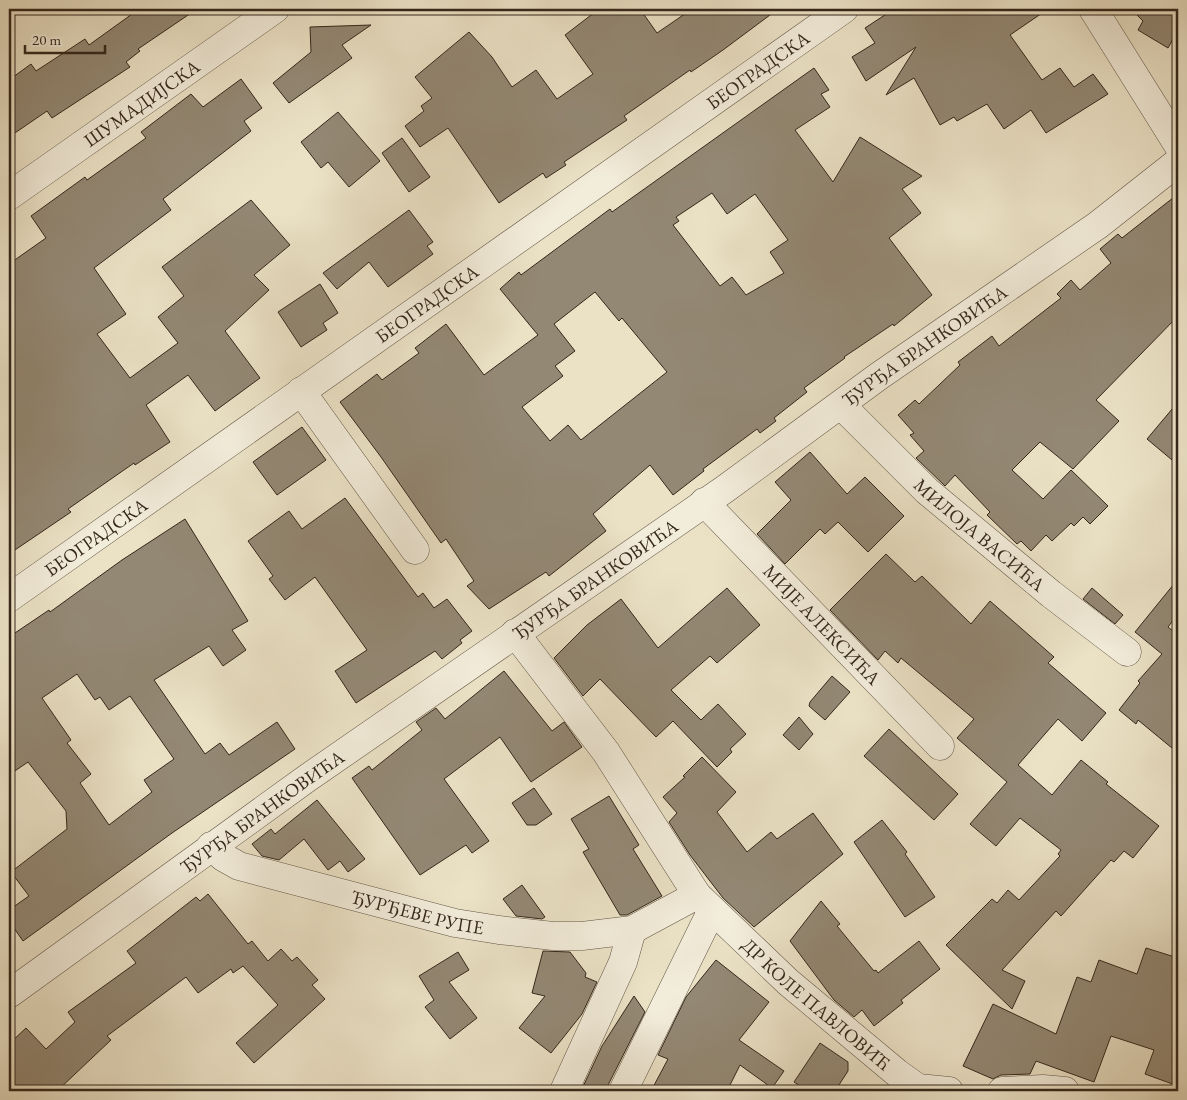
<svg xmlns="http://www.w3.org/2000/svg" width="1187" height="1100" viewBox="0 0 1187 1100" font-family="'EB Garamond',serif">
<style>
.building{fill:#938874;stroke:#34271b;fill-rule:evenodd}
.lines{fill:none;stroke-linecap:round;stroke-linejoin:round}
.minor-casing{stroke:#625646;stroke-width:29}
.minor{stroke:#f2ecda;stroke-width:28}
.labels{text-anchor:middle;dominant-baseline:central;stroke-width:4;stroke-linejoin:round;paint-order:stroke}
.street-label{font-size:19px;fill:#34271b;stroke:#f2ecda}
</style>
<rect width="100%" height="100%" fill="#ebe2c6"/>
<filter id="stains"><feTurbulence type="fractalNoise" baseFrequency=".004" numOctaves="4"/><feColorMatrix values="0 0 0 0 .2 0 0 0 0 .09 0 0 0 0 .02 0 0 0 .5 -.17"/></filter>
<radialGradient id="worn" r=".72"><stop offset=".6" stop-color="#630" stop-opacity="0"/><stop offset="1" stop-color="#630" stop-opacity=".3"/></radialGradient>
<path class="building" d="M139,9H197L138,49L140,51L126,62L130,67L52,118L47,111L9,137V80L31,64L36,71L85,39L89,45Z
M599,9H640L657,33L692,9H778L723,50L691,72L690,70L624,116L627,120L564,162L566,165L546,178L543,173L499,203L448,128L420,147L405,126L424,111L421,106L432,98L415,77L469,32L492,57L512,87L536,70L557,99L593,74L565,35Z
M894,9H1048L1010,35L1042,80L1060,68L1074,87L1093,74L1108,94L1046,133L1031,110L1004,129L987,104L957,121L954,117L940,125L914,78L886,95L916,47L866,81L852,57L875,43L865,28Z
M1131,9H1178V30L1168,48L1138,30L1143,21Z
M371,25L342,45L352,58L289,103L273,83L311,52L310,27Z
M814,68L829,90L821,94L830,107L795,130L833,182L860,137L922,176L902,189L921,213L889,238L932,295L894,326L893,324L844,357L845,358L804,388L807,392L774,418L776,421L760,433L757,429L703,469L704,471L673,495L650,465L593,514L606,531L549,576L546,572L489,609L467,586L474,581L446,539L441,543L381,457L340,402L377,374L382,380L419,353L415,348L446,324L484,375L538,335L500,289L519,272L521,275L610,209L612,212ZM712,193L727,214L755,194L788,240L770,252L784,273L746,295L732,277L720,286L673,225L679,221L676,217ZM595,292L619,321L622,318L667,372L581,440L568,425L550,441L522,407L563,376L555,366L575,351L554,324Z
M241,79L262,108L244,121L251,131L163,199L171,210L94,268L126,314L97,334L130,378L178,343L158,317L184,296L162,267L251,200L290,245L254,275L269,290L225,331L260,378L215,411L188,375L146,405L170,442L135,465L134,463L68,509L71,512L9,554V264L46,238L31,216L85,177L87,180L146,138L141,132L191,94L203,107Z
M338,112L380,161L349,187L328,162L321,168L301,142Z
M402,138L430,177L409,192L382,153Z
M1178,194V316L1096,400L1119,421L1073,469L1040,442L1012,470L1043,499L1071,470L1108,506L1090,524L1083,517L1074,526L1071,523L1052,541L1046,535L1031,551L1021,541L1017,544L987,515L990,512L955,475L945,486L916,458L924,451L910,435L914,433L898,415L915,400L919,404L960,365L958,362L992,336L999,346L1061,298L1057,294L1071,280L1080,290L1111,263L1100,249L1118,234L1122,238Z
M409,210L433,242L427,246L433,254L388,287L369,262L337,289L323,273Z
M320,284L338,313L323,323L327,330L301,347L278,312Z
M1178,402V465L1147,439Z
M302,427L326,460L277,495L253,462Z
M810,452L847,494L865,477L904,516L868,552L838,522L825,534L820,529L785,564L757,534L791,500L775,482Z
M345,498L418,597L423,593L434,608L447,599L472,631L460,640L462,643L442,659L435,651L356,703L335,671L367,650L315,577L285,600L269,579L273,576L248,541L289,511L302,529Z
M185,519L248,621L232,630L246,650L223,666L209,646L154,680L205,754L220,743L229,755L277,722L295,749L172,833L23,941L9,921V910L29,896L11,872L67,829L66,811L28,762L9,775V637L49,610L50,612L122,560ZM77,674L95,700L100,697L109,710L130,696L174,759L144,780L152,792L109,825L80,783L91,774L67,743L71,740L42,698Z
M886,554L915,582L922,576L971,624L990,601L1054,657L1048,663L1106,713L1082,741L1058,719L1018,765L1052,795L1081,760L1108,782L1106,784L1159,826L1133,858L1124,851L1114,862L1111,860L1061,916L1056,911L1002,970L1025,981L1012,1009L946,945L992,899L997,903L1008,890L1019,900L1060,856L1058,854L1061,850L1020,818L996,846L970,824L1007,782L957,738L974,719L901,658L898,663L885,651L878,660L830,610Z
M1178,579V614L1168,627L1178,635V753L1138,720L1136,724L1119,710L1140,683L1138,681L1162,654L1135,632Z
M727,588L760,625L717,663L710,656L671,690L701,720L718,704L746,734L730,749L732,752L717,767L673,721L656,737L600,679L583,696L554,658L587,625L621,599L658,648Z
M1092,588L1123,615L1115,624L1083,599Z
M504,671L552,731L564,722L582,747L531,782L500,737L444,779L489,841L472,853L466,845L420,875L352,778L369,766L372,770L422,730L416,722L436,708L445,719Z
M832,676L850,692L825,720L809,706L810,702Z
M799,717L813,734L799,750L783,735Z
M889,729L958,794L934,820L864,756Z
M702,757L736,792L717,812L747,852L771,832L777,839L813,813L843,854L754,927L723,898L690,855L669,822L677,813L663,797L685,777L683,776Z
M534,788L552,814L536,825H527L512,803Z
M609,796L639,845L633,849L662,896L627,915H620L583,852L589,849L571,819Z
M317,800L365,859L348,872L340,861L328,870L304,839L279,860L262,856L252,844L271,829L275,834Z
M882,820L907,852L905,854L935,897L905,917L854,842Z
M522,885L545,917L542,919L516,916L503,899Z
M208,894L248,944L252,941L268,961L281,949L292,961L297,957L318,980L312,985L325,999L254,1063L236,1043L278,1005L243,966L233,973L231,969L198,993L186,977L107,1036L111,1040L57,1091H9V1044L26,1028L46,1049L75,1022L68,1012L136,963L127,951L196,897L200,901Z
M821,901L840,924L837,926L874,971L876,970L878,973L919,941L940,969L901,1000L903,1003L874,1026L862,1010L854,1017L834,1000L790,941Z
M1146,948L1178,958V1086L1145,1074L1154,1050L1111,1036L1094,1082L1036,1061L1030,1074L1001,1075L993,1079L963,1066L993,1004L1056,1034L1077,977L1091,982L1099,960L1137,974Z
M543,951L570,952L586,973L585,977L597,982L582,1014L551,1053L519,1028L545,996L532,993Z
M458,952L469,970L449,982L477,1018L450,1039L425,1007L434,1000L419,976Z
M716,960L769,1002L739,1040L784,1071L772,1088L740,1065L727,1091H651L668,1059L658,1055L686,997Z
M634,996L645,1012L605,1091H581L602,1046Z
M820,1043L848,1062V1071L835,1091H808L794,1082Z"/>
<g class="lines">
<g class="minor-casing">
<g id="minor">
<path d="M1093,9L1178,145"/>
<path id="s1" d="M9,196L275,9"/>
<path d="M301,391L415,550"/>
<path id="s2" d="M841,405L927,491L1051,594L1127,652"/>
<path id="s3" d="M704,502L940,746"/>
<path id="s4" d="M9,598L844,9"/>
<path id="s5" d="M211,846L223,857L239,866L455,923L499,930L553,936H582L632,930L697,895L606,752L515,633"/>
<path id="s6" d="M697,895L788,982L897,1073L918,1088L949,1091"/>
<path id="s7" d="M9,994L306,779L725,489L879,376L1098,225L1178,162"/>
<path d="M564,1091L623,962L632,930"/>
<path d="M623,1091L712,910"/>
<path d="M1002,1091L1043,1089L1065,1091"/>
</g>
</g>
<use href="#minor" class="minor"/>
</g>
<g class="labels">
<g class="street-label">
<text stroke="none"><textPath href="#s4" startOffset="916">БЕОГРАДСКА</textPath></text>
<text stroke="none"><textPath href="#s1" startOffset="162">ШУМАДИЈСКА</textPath></text>
<text stroke="none"><textPath href="#s4" startOffset="511">БЕОГРАДСКА</textPath></text>
<text stroke="none"><textPath href="#s7" startOffset="1122">ЂУРЂА БРАНКОВИЋА</textPath></text>
<text stroke="none"><textPath href="#s2" startOffset="190">МИЛОЈА ВАСИЋА</textPath></text>
<text stroke="none"><textPath href="#s4" startOffset="106">БЕОГРАДСКА</textPath></text>
<text stroke="none"><textPath href="#s7" startOffset="718">ЂУРЂА БРАНКОВИЋА</textPath></text>
<text stroke="none"><textPath href="#s3" startOffset="170">МИЈЕ АЛЕКСИЋА</textPath></text>
<text stroke="none"><textPath href="#s7" startOffset="312">ЂУРЂА БРАНКОВИЋА</textPath></text>
<text stroke="none"><textPath href="#s5" startOffset="219">ЂУРЂЕВЕ РУПЕ</textPath></text>
<text stroke="none"><textPath href="#s6" startOffset="162">ДР КОЛЕ ПАВЛОВИЋ</textPath></text>
</g>
</g>
<rect width="1187" height="1100" fill="none" stroke="#ebe2c6" stroke-width="30"/>
<rect x="10" y="10" width="1167" height="1080" fill="none" stroke="#34271b" stroke-width="2.5"/>
<rect x="15" y="15" width="1157" height="1070" fill="none" stroke="#34271b"/>
<path d="M25 45v8h80v-8" fill="none" stroke="#34271b" stroke-width="2.5"/>
<text x="32" y="45" font-size="15" fill="#34271b" stroke="#f2ecda" stroke-width="4" paint-order="stroke">20 m</text>
<rect width="100%" height="100%" filter="url(#stains)"/>
<rect width="100%" height="100%" fill="url(#worn)"/>
</svg>
